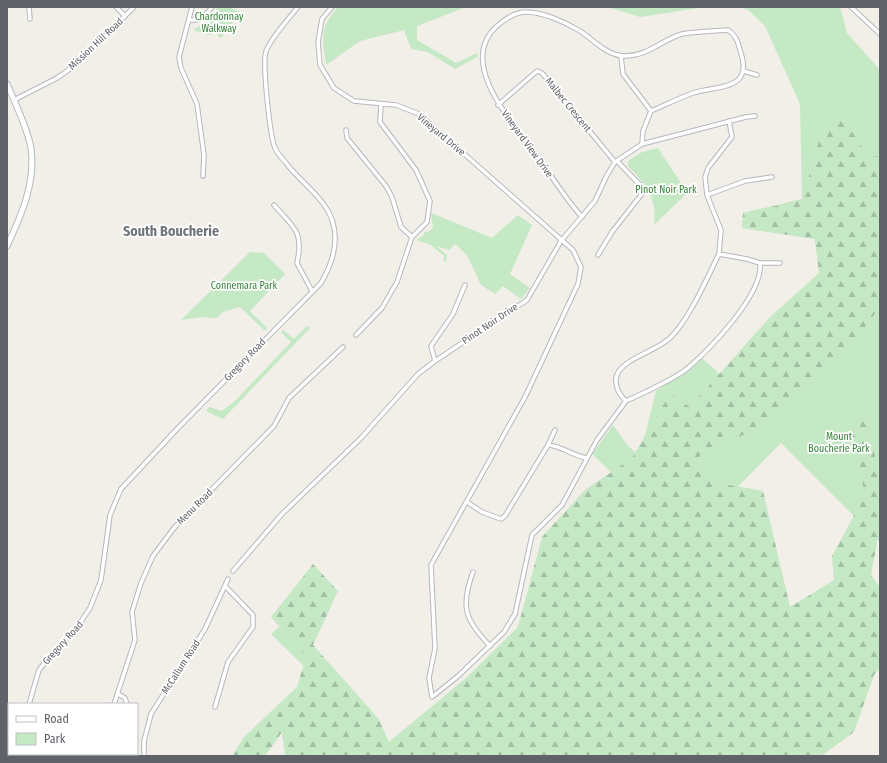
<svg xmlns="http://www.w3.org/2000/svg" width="887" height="763" viewBox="0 0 887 763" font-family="'Fira Sans Condensed',sans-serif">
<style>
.green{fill:#c5e8c5}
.forest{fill:url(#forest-firs)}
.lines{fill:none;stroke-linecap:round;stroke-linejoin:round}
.minor-casing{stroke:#b5b8bc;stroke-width:5.5}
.secondary-casing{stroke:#b6babf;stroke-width:7}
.minor{stroke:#fff;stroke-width:3.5}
.secondary{stroke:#fff;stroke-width:5}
.labels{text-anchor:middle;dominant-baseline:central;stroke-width:3.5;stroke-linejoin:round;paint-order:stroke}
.park-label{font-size:10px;fill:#348238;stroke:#fff}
.street-label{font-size:10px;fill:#5f6368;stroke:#fff}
.district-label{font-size:14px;font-weight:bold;fill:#70757a;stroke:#fff}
</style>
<defs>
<pattern id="forest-firs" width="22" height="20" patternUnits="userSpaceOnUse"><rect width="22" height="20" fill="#c5e8c5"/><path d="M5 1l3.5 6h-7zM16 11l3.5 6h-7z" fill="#a3c0a4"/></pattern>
</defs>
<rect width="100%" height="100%" fill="#f1efe8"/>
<path class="green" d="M218,7H228L240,12L222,37L220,38L217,33L208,35L193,30L207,21Z
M338,7H466L417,26V40L456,63L477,53V57L455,69L428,52L411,49L404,30L360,41L326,65C323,39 318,29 338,7Z
M607,7H706L640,17Z
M740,7H840L847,33L880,70V542L781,443L679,546L618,479L592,454L613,425L628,446L640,456L656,391L681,375L702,358L721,375L819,273L815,239L742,228L743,213L802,199L800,104L765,26L748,10Z
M658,148L684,188L690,190L654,225C658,199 645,183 628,166V161L642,152Z
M431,213L492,238L518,215L532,225L510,274L530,288L521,299L503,286L495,294L481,285L467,255L455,244L449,250L436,246L447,255L446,262H444V256L431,245L416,240L424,235V231L426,233L433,228Z
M250,252L264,253L285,274L250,311L267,328L265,331L240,307L223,312L217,318L204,317L181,320Z
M307,326L310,328L223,419L206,411L209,407L222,411L234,402L291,342L281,332L283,330L294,339Z
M279,627L322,670L314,676L271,634Z"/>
<path class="forest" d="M840,113L869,158L880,155V307L838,362L751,431L699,456L712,482L763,491L790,607L834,580L832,556L865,495L852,436L864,410C873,446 884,485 880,523C878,540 874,558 871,575L880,587V668L874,675L854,732L821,756H285L282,732L265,756H232L244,737L297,687L306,657L271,617L313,564L338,591L313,645L378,718L389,742L466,678L518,627L542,537L585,490L632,458L670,394L690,407L770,317L819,273L815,239L742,228L743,213L802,200L822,131Z"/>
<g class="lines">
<g class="minor-casing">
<path id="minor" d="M29,7L30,19
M116,7L125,16
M192,7L179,57L181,68L197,104L204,155L203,176
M332,7L322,19L318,42L320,65L334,88L354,101L396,105L419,114L573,250L581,267L578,284L525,397L431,565L435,648L429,678L432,697L457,677L504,632L515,614L532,535L562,505L597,440L626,401C646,392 666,383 684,371C707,353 764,294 760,263L747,259L719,254L721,230L707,195L705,177L708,168L732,137L729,121
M851,7L880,34
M190,20C201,21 205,16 212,7
M621,56L623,74L651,111
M744,71L757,75
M14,100L57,78L77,64L134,7
M498,105L537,71L542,73L615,162
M346,130L347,138L386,186L392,197L401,227L412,237
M707,195L745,181L772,177
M274,205C294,228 304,231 297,263L312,291
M582,217C564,197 551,175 536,154C513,123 456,63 497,26C505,19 515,12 526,12C543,12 565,22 580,31C594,40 606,55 624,56C649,56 661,40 682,34C697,31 713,31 728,30C737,36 738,43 741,53C753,91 718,85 693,93C679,98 665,105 651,111L643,131L642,144
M598,255L612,232L641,195V186L617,161
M760,263H780
M356,335L382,308L397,282L412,237L427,222L430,201L416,170L380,122L381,105
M435,361L431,346L453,314L465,285
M626,401C618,394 612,381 619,371C629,357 656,351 670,338C689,320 707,278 719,254
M548,445C562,446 573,456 587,458
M467,502L482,512L501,519L505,516L548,445L555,430
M233,571L282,514L361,438L418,374L435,361L527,300L561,241L595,201L607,175L615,162L642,144L746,117L755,116
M473,572C460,607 465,620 490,646
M118,694L125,698L127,704
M29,704L39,670L50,656L74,632L90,608L101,580L110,515L121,489L177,429L321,283C335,259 342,231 325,206C314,190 297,178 286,163C282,158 277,153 275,148C270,137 262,62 266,51C273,35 287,21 298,7
M114,704L135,640L132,612L141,583L153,556L174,528L274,426L289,398L343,347
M215,707L228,662L253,627V615L225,586
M7,745L9,743
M131,754V756
M88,756L89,754
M144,756V741L151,714L205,629L228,579"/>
</g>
<g class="secondary-casing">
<path id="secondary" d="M7,84C15,102 28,130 31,148C36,183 21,216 7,246"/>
</g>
<use href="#minor" class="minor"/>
<use href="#secondary" class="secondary"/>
</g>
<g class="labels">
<g class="park-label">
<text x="219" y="17">Chardonnay<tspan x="219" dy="12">Walkway</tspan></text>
<text x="666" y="190">Pinot Noir Park</text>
<text x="244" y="286">Connemara Park</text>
<text x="839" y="437">Mount<tspan x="839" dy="12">Boucherie Park</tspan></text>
</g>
<g class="street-label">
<text transform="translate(96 44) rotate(-43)">Mission Hill Road</text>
<text transform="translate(568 105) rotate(51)">Malbec Crescent</text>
<text transform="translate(441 135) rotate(40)">Vineyard Drive</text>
<text transform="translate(527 144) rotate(54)">Vineyard View Drive</text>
<text transform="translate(490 324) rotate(-34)">Pinot Noir Drive</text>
<text transform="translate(245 360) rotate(-46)">Gregory Road</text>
<text transform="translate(195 507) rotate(-45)">Menu Road</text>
<text transform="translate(63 643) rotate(-48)">Gregory Road</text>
<text transform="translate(181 667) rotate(-57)">McCallum Road</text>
</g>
<g class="district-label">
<text x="171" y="231">South Boucherie</text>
</g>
</g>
<rect width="887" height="763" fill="none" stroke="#5f6368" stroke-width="16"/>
<rect x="8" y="703" width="130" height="52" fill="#ffffff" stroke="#bfc1c3"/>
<rect x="16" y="716" width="20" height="6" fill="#ffffff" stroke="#bfc1c3"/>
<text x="44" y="723" font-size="12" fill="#5f6368">Road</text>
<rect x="16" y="733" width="20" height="12" fill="#c5e8c5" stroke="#bfc1c3"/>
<text x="44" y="743" font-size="12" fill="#5f6368">Park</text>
</svg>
